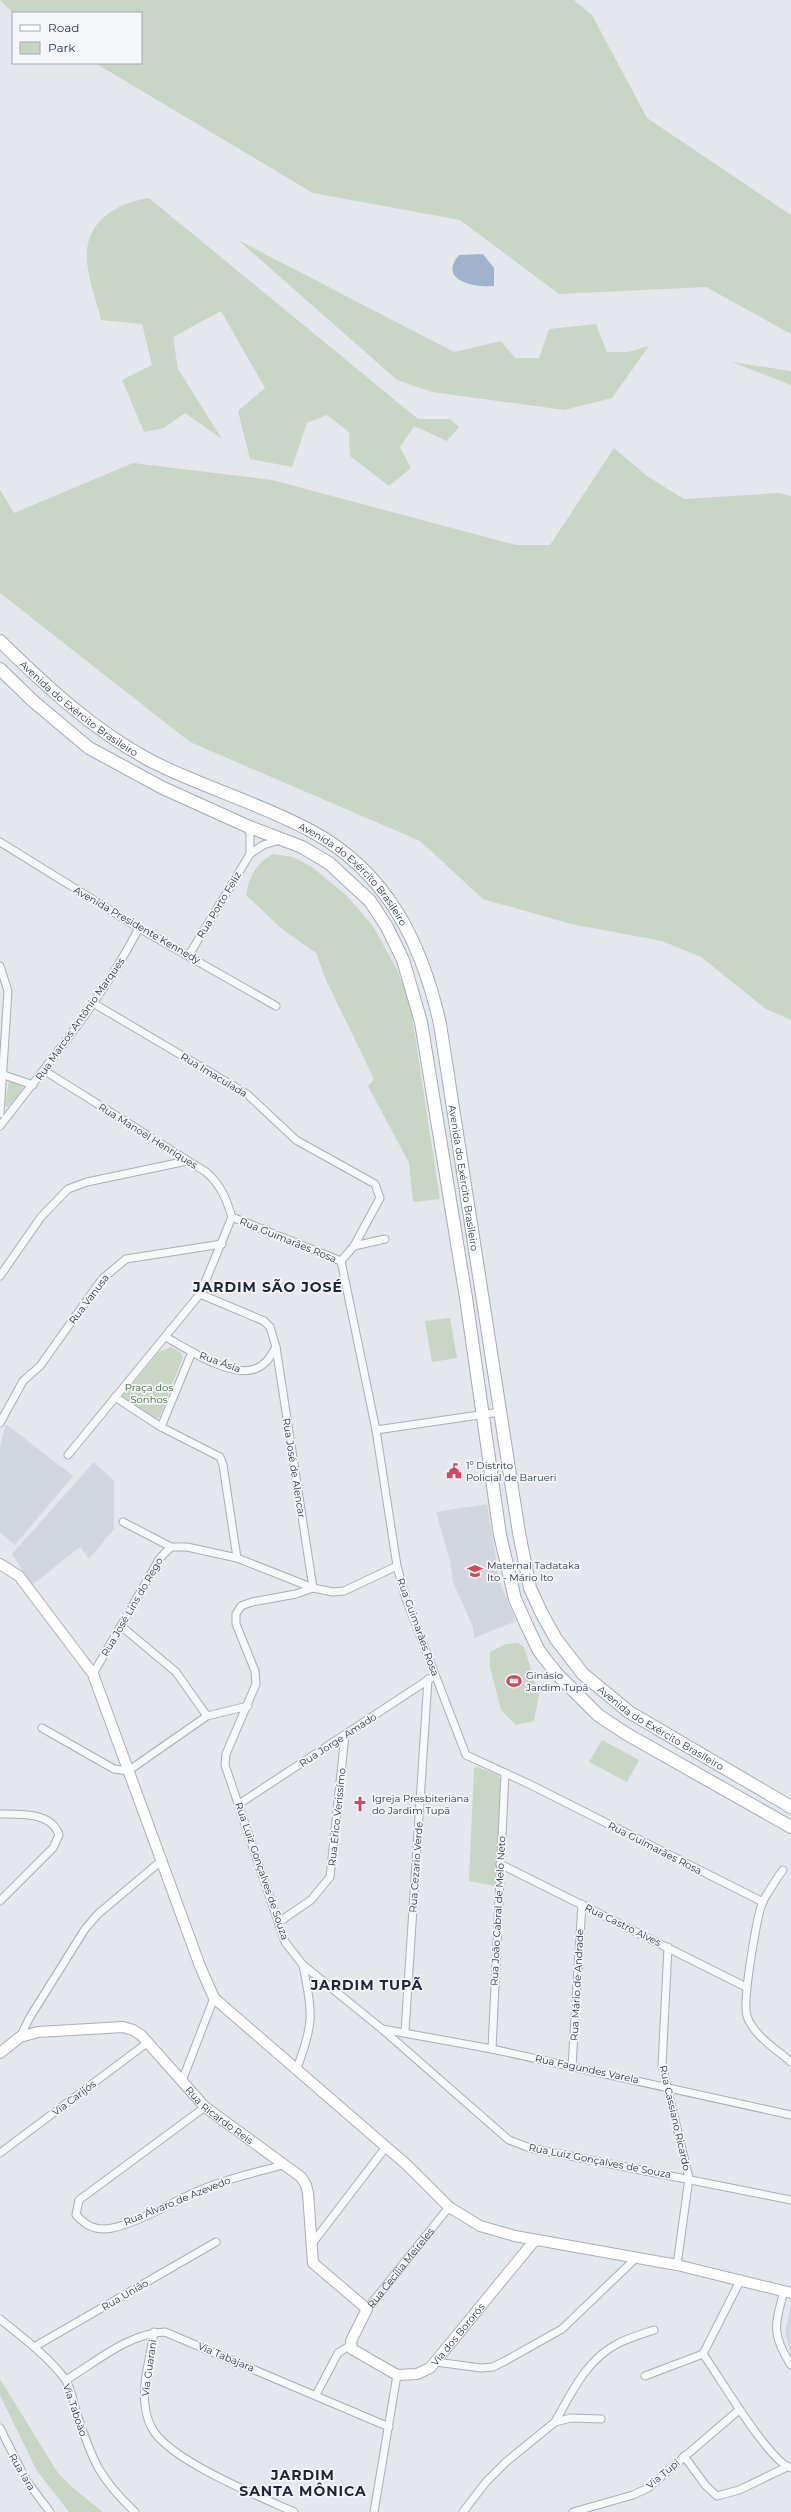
<svg xmlns="http://www.w3.org/2000/svg" width="791" height="2512" viewBox="0 0 791 2512" font-family="Montserrat,sans-serif">
<style>
.built{fill:#d2d6de}
.green{fill:#c9d6c5}
.water{fill:#9fb4cc}
.lines{fill:none;stroke-linecap:round;stroke-linejoin:round}
.street-casing{stroke:#a9aeb7;stroke-width:9}
.secondary-casing{stroke:#a9aeb7;stroke-width:12}
.primary-casing{stroke:#a3abb8;stroke-width:14}
.street{stroke:#f7f8fa;stroke-width:7}
.secondary{stroke:#fff;stroke-width:10}
.primary{stroke:#fff;stroke-width:12}
.labels{text-anchor:middle;dominant-baseline:central;stroke-width:3.5;stroke-linejoin:round;paint-order:stroke}
.street-label{font-size:10px;fill:#2b3445;stroke:#f4f6f9}
.park-label{font-size:10px;fill:#3f6138;stroke:#f4f6f9}
.poi-label{font-size:10px;fill:#2b3445;stroke:#f4f6f9;text-anchor:start}
.district-label{font-size:14px;font-weight:bold;letter-spacing:1px;fill:#1d2536;stroke:#f4f6f9}
</style>
<rect width="100%" height="100%" fill="#e4e7ec"/>
<path class="built" d="M6,1424L73,1476L15,1545L0,1532V1447Z
M94,1462L114,1481V1529L89,1559L80,1547L32,1585L12,1554Z
M487,1504L500,1583L516,1621L474,1638L473,1627L453,1582L450,1561L436,1512Z
M791,2305V2354L785,2332Z"/>
<path class="green" d="M0,0H574L592,15L647,118L791,215V334L706,287L559,294L460,220L313,193L95,63H141V13H13Z
M149,198L418,419H450L459,427L447,441L414,426L400,447L411,468L389,486L350,456L349,432L327,415L307,423L292,467L250,459L238,411L265,388L221,311L173,337L178,369L222,439L185,413L164,428L144,432L122,380L152,365L142,324L101,320C97,301 88,280 87,260C84,222 116,203 149,198Z
M238,240L454,352L501,341L515,358H539L549,329L596,324L607,352H628L649,346L612,398L564,410L432,392L397,380Z
M732,362L791,371V385Z
M614,448L647,476L684,499L778,493L791,496V1020L766,1009L701,957L662,941L571,924L483,899L420,841L190,742L0,593V490L14,513L133,463L272,480L516,545H550Z
M273,854L293,857L312,867L347,896L373,926L397,970L410,1003L440,1199L413,1202L409,1163L368,1086L374,1079L326,980L316,953L282,929L246,895C250,875 255,864 273,854Z
M9,1081L23,1086V1089L8,1107L5,1105Z
M450,1318L457,1358L432,1362L425,1321Z
M171,1347L180,1352L183,1357L159,1418L152,1419L123,1399V1395L159,1352Z
M518,1643L524,1647L539,1695L534,1721L516,1725L501,1710L490,1667V1652L506,1644Z
M602,1740L639,1760L627,1782L589,1762Z
M477,1767L498,1775L502,1782L495,1886L469,1881L474,1768Z
M0,2379L58,2473L73,2488L103,2512H69L37,2471L0,2395Z"/>
<path class="water" d="M483,254L494,268V286C476,288 437,281 459,255Z"/>
<g class="lines">
<g class="street-casing">
<g id="street">
<path d="M0,842L139,928L276,1006"/>
<path d="M250,854L263,845L280,840"/>
<path d="M189,955L250,854V834L247,826"/>
<path d="M0,966L8,991L0,1114"/>
<path d="M93,1003L247,1094L296,1140L375,1184L380,1198L354,1246L341,1261"/>
<path d="M45,1071L206,1172C221,1185 226,1198 232,1217"/>
<path d="M4,1075L33,1085"/>
<path d="M0,1126C49,1062 102,1000 139,928"/>
<path d="M232,1217L341,1261"/>
<path d="M354,1246L385,1239"/>
<path d="M341,1261L376,1430L397,1566L406,1599L466,1755L529,1784L763,1902"/>
<path d="M0,1276L41,1217L68,1189L87,1182L187,1161"/>
<path d="M166,1337C187,1349 231,1378 255,1369C266,1365 271,1356 276,1347L270,1327L264,1321L200,1294"/>
<path d="M276,1347L313,1588"/>
<path d="M115,1397L161,1427L220,1457L223,1465L237,1558"/>
<path d="M0,1423L23,1381L40,1366L102,1279L126,1259L222,1244"/>
<path d="M161,1427L192,1352"/>
<path d="M376,1430L500,1412"/>
<path d="M68,1455L200,1294L232,1217"/>
<path d="M123,1522L171,1547"/>
<path d="M397,1566L344,1591L333,1592L313,1588L296,1594L252,1602L241,1606L236,1614V1624L255,1671L256,1684L226,1754L225,1765L285,1942L303,1965L382,2029L509,2140L530,2148L791,2200"/>
<path d="M121,1626L176,1672L207,1716"/>
<path d="M93,1674L160,1558L171,1547H187L237,1558L313,1588"/>
<path d="M42,1728L114,1769L128,1771L207,1716L248,1706"/>
<path d="M239,1804L431,1678"/>
<path d="M0,1814C19,1814 52,1812 59,1835L53,1848L0,1901"/>
<path d="M500,1864L746,1987"/>
<path d="M783,1870C776,1879 769,1891 763,1901C757,1915 742,2002 747,2016C753,2035 776,2049 791,2062"/>
<path d="M279,1922L311,1900L330,1877L345,1735"/>
<path d="M668,1947L662,2066L689,2178L677,2265"/>
<path d="M382,2029L492,2049L791,2115"/>
<path d="M405,2031L428,1679"/>
<path d="M20,2037L30,2017L85,1929L98,1914L161,1861"/>
<path d="M492,2049L505,1773"/>
<path d="M572,2066L582,1904"/>
<path d="M297,2068C315,2021 312,2013 303,1965"/>
<path d="M182,2081L214,1998"/>
<path d="M205,2107L79,2200L76,2215C85,2224 91,2229 105,2229C129,2228 174,2201 198,2191C225,2179 254,2173 283,2165"/>
<path d="M0,2153L147,2043"/>
<path d="M311,2245L386,2147"/>
<path d="M784,2291C775,2325 771,2334 791,2365"/>
<path id="s1" d="M367,2309L449,2207"/>
<path d="M0,2319C22,2337 48,2356 65,2379C72,2389 74,2406 78,2417C93,2462 100,2479 135,2512"/>
<path d="M154,2332C151,2355 142,2382 145,2405C146,2414 149,2425 155,2433C177,2463 258,2496 294,2512"/>
<path d="M34,2347L216,2242"/>
<path d="M703,2354C719,2376 769,2462 791,2468"/>
<path d="M436,2362L481,2368L493,2367L505,2361L562,2329L636,2258"/>
<path d="M645,2376L703,2354L741,2279"/>
<path d="M66,2380C96,2362 129,2333 165,2332L389,2427"/>
<path d="M316,2395L338,2353L351,2345"/>
<path d="M555,2422C571,2394 586,2360 617,2344C628,2338 642,2334 654,2330"/>
<path d="M0,2428L26,2480L50,2512"/>
<path d="M684,2456L706,2486L717,2496L739,2490L787,2467"/>
<path d="M374,2512L397,2375"/>
<path d="M463,2512L486,2482L506,2462L555,2422L571,2418L601,2419"/>
<path d="M573,2512L633,2495L648,2488L739,2410"/>
</g>
</g>
<g class="secondary-casing">
<g id="secondary">
<path d="M0,1564L19,1576L93,1674L200,1966L214,1998L407,2165L449,2207L480,2226L515,2236L677,2265L791,2293"/>
<path id="s2" d="M0,2053L20,2037L38,2032L123,2027L133,2030L141,2035L205,2107L301,2177L306,2185L308,2193L313,2263L367,2309L351,2341L352,2349L397,2375L417,2374L430,2368L535,2240"/>
</g>
</g>
<g class="primary-casing">
<g id="primary">
<path id="s3" d="M0,641C47,687 94,731 153,762C205,788 262,804 313,832C388,873 422,944 440,1024L519,1533L530,1588L542,1614L556,1639L583,1674L629,1712L791,1807"/>
<path d="M0,669L33,701L89,748L163,788L247,826L302,847L329,863L370,901L387,927L403,960L421,1022L466,1298L500,1535L515,1599L527,1626L539,1651L557,1674L598,1715L625,1733L791,1827"/>
</g>
</g>
<use href="#street" class="street"/>
<use href="#secondary" class="secondary"/>
<use href="#primary" class="primary"/>
</g>
<defs>
<g id="civic-bare" transform="scale(1.2)"><path d="M-.6-6.5H3V-4.5H.6V-3L4-1V1h2V6H-6V1h2V-1L-.6-3ZM-1.2 2.5V6h2.4V2.5Z" fill="#d1495b" stroke="#f4f6f9" stroke-width="2.5" paint-order="stroke"/></g>
<g id="school-bare" transform="scale(1.2)"><path d="M0-5L7-2L0 1L-7-2ZM-4 1L0 2.5L4 1V4Q0 6-4 4Z" fill="#d1495b" stroke="#f4f6f9" stroke-width="2.5" paint-order="stroke"/></g>
<g id="stadium-bare" transform="scale(1.2)"><path d="M0-5a6.5 5 0 1 0 0 10a6.5 5 0 1 0 0-10ZM-3.5-1.8h7v3.6h-7Z" fill="#d1495b" stroke="#f4f6f9" stroke-width="2.5" paint-order="stroke"/></g>
<g id="church-bare" transform="scale(1.2)"><path d="M-1.2-6h2.4v3.5h3.3v2.4h-3.3V6h-2.4V-.1h-3.3v-2.4h3.3Z" fill="#d1495b" stroke="#f4f6f9" stroke-width="2.5" paint-order="stroke"/></g>
</defs>
<g fill-rule="evenodd">
<use href="#civic-bare" x="454" y="1471"/>
<use href="#school-bare" x="475" y="1571"/>
<use href="#stadium-bare" x="514" y="1681"/>
<use href="#church-bare" x="360" y="1804"/>
</g>
<g class="labels">
<g class="street-label">
<text stroke="none"><textPath href="#s3" startOffset="104">Avenida do Exército Brasileiro</textPath></text>
<text stroke="none"><textPath href="#s3" startOffset="429">Avenida do Exército Brasileiro</textPath></text>
<text transform="translate(219 905) rotate(-59)">Rua Porto Feliz</text>
<text transform="translate(137 925) rotate(30)">Avenida Presidente Kennedy</text>
<text transform="translate(80 1019) rotate(-55)">Rua Marcos Antônio Marques</text>
<text transform="translate(214 1075) rotate(31)">Rua Imaculada</text>
<text transform="translate(148 1136) rotate(32)">Rua Manoel Henriques</text>
<text stroke="none"><textPath href="#s3" startOffset="764">Avenida do Exército Brasileiro</textPath></text>
<text transform="translate(288 1240) rotate(22)">Rua Guimarães Rosa</text>
<text transform="translate(89 1299) rotate(-53)">Rua Vanusa</text>
<text transform="translate(220 1362) rotate(20)">Rua Ásia</text>
<text transform="translate(294 1468) rotate(81)">Rua José de Alencar</text>
<text transform="translate(132 1607) rotate(-60)">Rua José Lins do Rego</text>
<text transform="translate(418 1627) rotate(70)">Rua Guimarães Rosa</text>
<text stroke="none"><textPath href="#s3" startOffset="1376">Avenida do Exército Brasileiro</textPath></text>
<text transform="translate(338 1740) rotate(-33)">Rua Jorge Amado</text>
<text transform="translate(337 1817) rotate(-84)">Rua Érico Verissímo</text>
<text transform="translate(655 1848) rotate(27)">Rua Guimarães Rosa</text>
<text transform="translate(416 1867) rotate(-86)">Rua Cezario Verde</text>
<text transform="translate(262 1871) rotate(71)">Rua Luiz Gonçalves de Souza</text>
<text transform="translate(498 1911) rotate(-87)">Rua João Cabral de Melo Neto</text>
<text transform="translate(623 1925) rotate(26)">Rua Castro Alves</text>
<text transform="translate(577 1985) rotate(-87)">Rua Mário de Andrade</text>
<text transform="translate(587 2069) rotate(12)">Rua Fagundes Varela</text>
<text transform="translate(74 2098) rotate(-37)">Via Carijós</text>
<text stroke="none"><textPath href="#s2" startOffset="262">Rua Ricardo Reis</textPath></text>
<text transform="translate(675 2118) rotate(77)">Rua Cassiano Ricardo</text>
<text transform="translate(600 2161) rotate(11)">Rua Luiz Gonçalves de Souza</text>
<text transform="translate(177 2201) rotate(-22)">Rua Álvaro de Azevedo</text>
<text stroke="none"><textPath href="#s1" startOffset="53">Rua Cecília Meireles</textPath></text>
<text transform="translate(125 2295) rotate(-30)">Rua União</text>
<text stroke="none"><textPath href="#s2" startOffset="697">Via dos Bororós</textPath></text>
<text transform="translate(226 2357) rotate(23)">Via Tabajara</text>
<text transform="translate(149 2368) rotate(-82)">Via Guarani</text>
<text transform="translate(75 2410) rotate(71)">Via Taboão</text>
<text transform="translate(22 2472) rotate(59)">Rua Iara</text>
<text transform="translate(663 2474) rotate(-40)">Via Tupi</text>
</g>
<g class="park-label">
<text x="149" y="1387">Praça dos<tspan x="149" dy="12">Sonhos</tspan></text>
</g>
<g class="poi-label">
<text x="466" y="1465">1º Distrito<tspan x="466" dy="12">Policial de Barueri</tspan></text>
<text x="487" y="1565">Maternal Tadataka<tspan x="487" dy="12">Ito - Mário Ito</tspan></text>
<text x="526" y="1675">Ginásio<tspan x="526" dy="12">Jardim Tupã</tspan></text>
<text x="372" y="1798">Igreja Presbiteriana<tspan x="372" dy="12">do Jardim Tupã</tspan></text>
</g>
<g class="district-label">
<text x="268" y="1287">JARDIM SÃO JOSÉ</text>
<text x="367" y="1985">JARDIM TUPÃ</text>
<text x="303" y="2475">JARDIM<tspan x="303" dy="16">SANTA MÔNICA</tspan></text>
</g>
</g>
<rect x="12" y="12" width="130" height="52" fill="#f4f6f9" stroke="#a4a8b1"/>
<rect x="20" y="25" width="20" height="6" fill="#ffffff" stroke="#a4a8b1"/>
<text x="48" y="32" font-size="12" fill="#2b3445">Road</text>
<rect x="20" y="42" width="20" height="12" fill="#c9d6c5" stroke="#a4a8b1"/>
<text x="48" y="52" font-size="12" fill="#2b3445">Park</text>
</svg>
